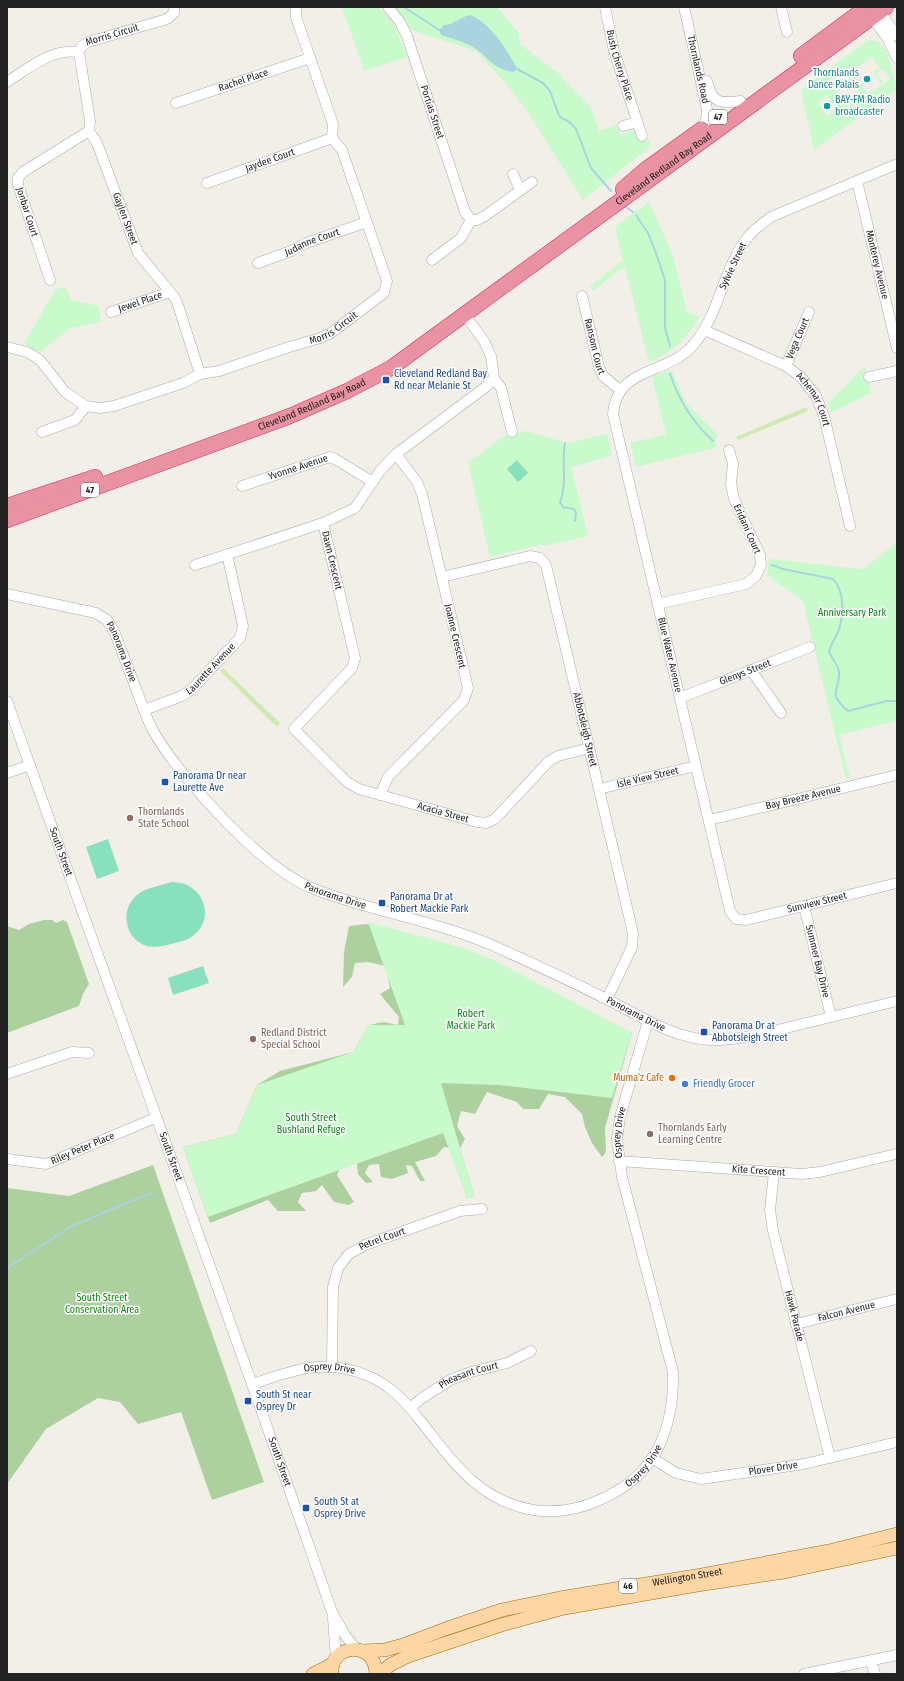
<svg xmlns="http://www.w3.org/2000/svg" width="904" height="1681" viewBox="0 0 904 1681" font-family="'Fira Sans Condensed',sans-serif">
<style>
.grass{fill:#cdebb0}
.forest{fill:#add19e}
.park{fill:#c8facc;fill-rule:evenodd}
.pitch{fill:#88e0be}
.water{fill:#aad3df}
.lines{fill:none;stroke-linecap:round;stroke-linejoin:round}
.stream{stroke:#aad3df;stroke-width:2}
.minor-casing{stroke:#a9a9a9;stroke-width:11}
.major-casing{stroke:#a06b00;stroke-width:14}
.highway-casing{stroke:#dc2a67;stroke-width:16}
.minor{stroke:#fff;stroke-width:10}
.major{stroke:#fcd6a4;stroke-width:13}
.highway{stroke:#e892a2;stroke-width:15}
.culture-dot{fill:#0f9aa8;stroke:#fff;stroke-width:1.5}
.transit-dot{fill:#1a4fb4;stroke:#fff;stroke-width:1.5}
.education-dot{fill:#8d6e63;stroke:#fff;stroke-width:1.5}
.food-dot{fill:#e8710a;stroke:#fff;stroke-width:1.5}
.shop-dot{fill:#3f7fe0;stroke:#fff;stroke-width:1.5}
.labels{text-anchor:middle;dominant-baseline:central;stroke-width:3;stroke-linejoin:round;paint-order:stroke}
.shield{fill:#fff;stroke:#646464;stroke-width:1}
.shield-label{font-size:9px;font-weight:bold;fill:#222}
.street-label{font-size:10px;fill:#222;stroke:#fff}
.culture-label{font-size:10px;fill:#0d838f;stroke:#fff;text-anchor:end}
.transit-label{font-size:10px;fill:#164399;stroke:#fff;text-anchor:start}
.park-label{font-size:10px;fill:#0c8416;stroke:#fff}
.education-label{font-size:10px;fill:#785e54;stroke:#fff;text-anchor:start}
.food-label{font-size:10px;fill:#c56008;stroke:#fff;text-anchor:end}
.shop-label{font-size:10px;fill:#366cbe;stroke:#fff;text-anchor:start}
</style>
<rect width="100%" height="100%" fill="#f2efe9"/>
<path class="grass" d="M806,407L808,411L738,440L736,437Z
M223,668L280,723L277,727L220,671Z"/>
<path class="forest" d="M44,920H52L56,923L63,920L67,922L89,984L83,994L79,1006L7,1033V926L19,930L29,924Z
M367,924L632,1033L605,1128L606,1152L602,1157L592,1143L585,1127L582,1114L565,1097L548,1094L539,1109H523L517,1102L487,1092L475,1114L461,1111L457,1126L465,1139L460,1148L474,1196L467,1198L449,1148L444,1147L436,1156L415,1162L425,1181H420L412,1166L406,1165L408,1173L392,1179L381,1177L379,1164L369,1165L365,1173L373,1182L366,1183L358,1174L357,1164L352,1159L343,1162L337,1175L354,1202L349,1205L334,1202L322,1185L316,1191L302,1193L298,1202L306,1211H278L268,1200L210,1223L183,1147L236,1134L257,1085L280,1071L353,1052L369,1025L384,1022L398,1025L399,1017L380,994L390,988L386,966L368,962L355,963L352,977L343,987L344,952L349,926Z
M153,1165L264,1482L212,1500L181,1412L138,1424L120,1402L98,1398L46,1429L7,1484V1188L69,1196Z"/>
<path class="park" d="M342,7H379L395,26L407,57L364,71Z
M393,7H497L519,33L520,44L559,74L592,109L599,131L617,125L620,134L633,130L636,131L641,141L649,140L651,146L583,200L526,109L506,84L476,51L411,30Z
M868,40L878,41L887,52L897,89L814,150L801,90ZM872,57L880,68L873,72L882,85L868,94L852,71ZM883,69L890,79L884,84L876,73ZM844,71L862,96L848,107L829,81ZM827,96L836,109L827,116L818,103Z
M649,202L673,255L687,312L700,317C684,341 675,351 649,362L625,266L594,290L589,287L623,260L615,227Z
M65,286L71,300L99,306L101,322L70,328L40,352L24,344L55,290Z
M865,366L871,393L831,413L828,403Z
M671,370L687,404L717,434L715,448L636,467L630,443L666,434L652,377Z
M526,431L568,443L607,434L612,456L571,467L588,536L545,546L540,545L490,557L468,463L504,436Z
M897,542V721L839,735L850,778L846,779L803,601L767,575L769,559L863,569Z
M368,922L463,948L492,959L632,1033L612,1098L499,1085L441,1083L474,1196L467,1198L443,1133L208,1217L183,1147L236,1134L257,1085L353,1052L369,1025H405Z"/>
<path class="pitch" d="M517,460L528,473L518,482L507,469Z
M108,839L119,871L97,879L86,847Z
M171,882C200,880 218,915 194,935C187,941 179,942 171,944C163,946 156,948 147,946C125,940 119,910 137,895C145,888 160,886 171,882Z
M203,966L209,983L173,995L168,978Z"/>
<path class="water" d="M470,15C490,22 508,51 517,69L513,72C490,68 488,55 471,46C461,41 451,38 441,35L439,30L444,25C454,25 460,17 470,15Z"/>
<g class="lines">
<path class="stream" d="M404,7L439,30
M517,69L543,83L550,91L558,113L561,118L568,121L576,129L591,168L611,191
M626,207L633,212
M636,215L648,233L656,253L665,280V328L670,346
M670,374C679,400 692,422 713,441
M565,443C561,463 568,483 560,502L563,507L574,509L576,513L575,521
M772,565L783,569L833,579C845,591 844,617 838,632C835,639 830,645 829,652C832,659 838,664 839,672C840,694 826,691 848,711L887,701H897
M7,1268L72,1226L151,1193"/>
<g class="minor-casing">
<g id="minor">
<path id="s1" d="M388,7L400,22L407,36L465,212L471,220"/>
<path id="s2" d="M605,7L614,51L642,136"/>
<path id="s3" d="M684,7L707,109L706,121L700,130"/>
<path d="M781,7L787,32"/>
<path d="M877,7L897,36"/>
<path d="M868,12L888,39L897,58"/>
<path id="s4" d="M79,52L90,121L89,131L97,143L138,253L175,298L178,305L200,374"/>
<path d="M707,81C712,103 720,104 741,101"/>
<path id="s5" d="M7,82C29,68 52,48 79,52L82,46L88,42L167,19L174,13V7"/>
<path id="s6" d="M176,103L310,58"/>
<path d="M623,126L637,122"/>
<path id="s7" d="M897,164L771,217C763,223 754,229 748,237C723,268 720,312 695,343C669,376 617,365 613,414L730,911L736,919L746,920L897,883"/>
<path d="M513,174L520,190"/>
<path id="s8" d="M857,181L897,348"/>
<path id="s9" d="M207,183L332,138"/>
<path d="M471,220H477L485,216L532,182"/>
<path d="M432,260L461,238L471,220"/>
<path id="s10" d="M258,263L291,251L306,243L367,222"/>
<path d="M50,280L18,185V178L23,172L89,131"/>
<path id="s11" d="M582,296L599,367L603,376L620,390"/>
<path id="s12" d="M111,312L170,292"/>
<path d="M465,315L484,341L491,356L494,378L501,388L512,432"/>
<path id="s13" d="M704,330L786,366L801,377L816,396L824,416L850,526"/>
<path id="s14" d="M7,347L27,352L40,360L65,392L86,406L100,408L114,406L183,383L200,374L219,371L286,348L320,338L331,333L384,293L387,281L342,150L332,138L333,124L296,17V7"/>
<path id="s15" d="M786,366L809,312"/>
<path d="M869,377L897,371"/>
<path id="s16" d="M494,378L487,386L396,454L380,471L355,508L323,523L355,658L352,668L294,729L347,782L359,789L477,822L486,823L495,819L549,761L558,756L589,748"/>
<path d="M42,432L75,420L86,406"/>
<path id="s17" d="M242,486L330,457L335,459L373,482"/>
<path d="M195,565L323,523"/>
<path id="s18" d="M442,577L530,556L540,558L546,565L633,933L632,947L607,999"/>
<path id="s19" d="M7,594L96,613L107,620L114,631C122,652 130,673 138,694C143,707 147,721 155,734C182,780 264,870 314,889C376,913 444,922 505,951C538,966 571,981 604,998C638,1014 671,1038 710,1040C737,1041 764,1033 790,1027C826,1018 861,1010 897,1001"/>
<path d="M658,604L746,584L756,576L761,565L760,555L734,499L731,484L733,464L729,450"/>
<path d="M751,670L781,713"/>
<path id="s20" d="M680,698L810,647"/>
<path id="s21" d="M7,701C115,1005 227,1308 332,1612L345,1635L356,1649"/>
<path id="s22" d="M144,710L182,696L191,690L240,638L243,626L227,554"/>
<path d="M7,773L30,765"/>
<path id="s23" d="M599,789L696,766"/>
<path d="M380,795L388,777L464,700L468,688L422,494L417,482L396,454"/>
<path id="s24" d="M709,820L897,775"/>
<path id="s25" d="M804,906L831,1017"/>
<path d="M7,1074L72,1052L89,1053"/>
<path id="s26" d="M7,1159L46,1164L155,1118"/>
<path id="s27" d="M619,1161L802,1174L820,1172L896,1154"/>
<path id="s28" d="M774,1172L770,1210L773,1231L830,1458"/>
<path id="s29" d="M796,1324L897,1299"/>
<path id="s30" d="M332,1366L333,1287L338,1268L349,1254L365,1245L460,1211L482,1209"/>
<path id="s31" d="M253,1384C292,1370 325,1358 366,1375C389,1384 404,1400 419,1419C452,1460 477,1500 533,1510C565,1515 595,1505 622,1488C662,1462 674,1417 673,1372L622,1177L617,1139L620,1117L648,1021"/>
<path id="s32" d="M410,1408L422,1398L450,1380L471,1372L507,1363L531,1351"/>
<path id="s33" d="M652,1458L676,1473L701,1479L804,1464L897,1442"/>
<path d="M333,1618L336,1658"/>
<path d="M871,1661L875,1674"/>
<path d="M804,1674L897,1655"/>
</g>
</g>
<g class="major-casing">
<g id="major">
<path id="s34" d="M363,1651L385,1650L403,1645L448,1628L502,1610L560,1598L702,1575L829,1551L897,1534"/>
<path d="M313,1674L333,1664"/>
<path d="M332,1674C329,1643 376,1640 376,1674"/>
<path d="M380,1674L390,1665L408,1656L501,1625L564,1608L697,1585L784,1572L897,1548"/>
</g>
</g>
<g class="highway-casing">
<g id="highway">
<path d="M801,56L867,7"/>
<path d="M623,189L645,170L702,129"/>
<path d="M7,506L95,477"/>
<path id="s35" d="M7,520L290,416L347,391L391,368L886,7"/>
</g>
</g>
<use href="#minor" class="minor"/>
<use href="#major" class="major"/>
<use href="#highway" class="highway"/>
</g>
<g class="culture-dot">
<circle cx="867" cy="79" r="4"/>
<circle cx="827" cy="106" r="4"/>
</g>
<g class="transit-dot">
<rect x="382" y="376" width="8" height="8" rx="2"/>
<rect x="161" y="778" width="8" height="8" rx="2"/>
<rect x="378" y="899" width="8" height="8" rx="2"/>
<rect x="700" y="1028" width="8" height="8" rx="2"/>
<rect x="244" y="1397" width="8" height="8" rx="2"/>
<rect x="302" y="1504" width="8" height="8" rx="2"/>
</g>
<g class="education-dot">
<circle cx="130" cy="818" r="4"/>
<circle cx="253" cy="1039" r="4"/>
<circle cx="650" cy="1134" r="4"/>
</g>
<circle class="food-dot" cx="672" cy="1078" r="4"/>
<circle class="shop-dot" cx="685" cy="1084" r="4"/>
<g class="labels">
<g class="shield">
<rect x="709" y="110" width="18" height="14" rx="3"/>
<rect x="81" y="483" width="18" height="14" rx="3"/>
<rect x="619" y="1579" width="18" height="14" rx="3"/>
</g>
<g class="shield-label">
<text x="718" y="117">47</text>
<text x="90" y="490">47</text>
<text x="628" y="1586">46</text>
</g>
<g class="street-label">
<text stroke="none"><textPath href="#s5" startOffset="119">Morris Circuit</textPath></text>
<text stroke="none"><textPath href="#s2" startOffset="60">Bush Cherry Place</textPath></text>
<text stroke="none"><textPath href="#s3" startOffset="64">Thornlands Road</textPath></text>
<text stroke="none"><textPath href="#s6" startOffset="71">Rachel Place</textPath></text>
<text stroke="none"><textPath href="#s1" startOffset="115">Portias Street</textPath></text>
<text stroke="none"><textPath href="#s9" startOffset="67">Jaydee Court</textPath></text>
<text stroke="none"><textPath href="#s35" startOffset="751">Cleveland Redland Bay Road</textPath></text>
<text transform="translate(27 212) rotate(72)">Jonbar Court</text>
<text stroke="none"><textPath href="#s4" startOffset="175">Gaylen Street</textPath></text>
<text stroke="none"><textPath href="#s10" startOffset="58">Judanne Court</textPath></text>
<text stroke="none"><textPath href="#s8" startOffset="86">Monterey Avenue</textPath></text>
<text transform="translate(733 266) rotate(-65)">Sylvie Street</text>
<text stroke="none"><textPath href="#s12" startOffset="31">Jewel Place</textPath></text>
<text stroke="none"><textPath href="#s14" startOffset="364">Morris Circuit</textPath></text>
<text stroke="none"><textPath href="#s15" startOffset="30">Vega Court</textPath></text>
<text stroke="none"><textPath href="#s11" startOffset="52">Ransom Court</textPath></text>
<text stroke="none"><textPath href="#s13" startOffset="134">Achemar Court</textPath></text>
<text stroke="none"><textPath href="#s35" startOffset="326">Cleveland Redland Bay Road</textPath></text>
<text stroke="none"><textPath href="#s17" startOffset="59">Yvonne Avenue</textPath></text>
<text transform="translate(747 529) rotate(66)">Eridani Court</text>
<text stroke="none"><textPath href="#s16" startOffset="266">Dawn Crescent</textPath></text>
<text transform="translate(455 636) rotate(77)">Joanne Crescent</text>
<text stroke="none"><textPath href="#s19" startOffset="139">Panorama Drive</textPath></text>
<text stroke="none"><textPath href="#s7" startOffset="648">Blue Water Avenue</textPath></text>
<text stroke="none"><textPath href="#s22" startOffset="80">Laurette Avenue</textPath></text>
<text stroke="none"><textPath href="#s20" startOffset="70">Glenys Street</textPath></text>
<text stroke="none"><textPath href="#s18" startOffset="279">Abbotsleigh Street</textPath></text>
<text stroke="none"><textPath href="#s23" startOffset="50">Isle View Street</textPath></text>
<text stroke="none"><textPath href="#s24" startOffset="97">Bay Breeze Avenue</textPath></text>
<text stroke="none"><textPath href="#s16" startOffset="637">Acacia Street</textPath></text>
<text stroke="none"><textPath href="#s21" startOffset="160">South Street</textPath></text>
<text stroke="none"><textPath href="#s19" startOffset="475">Panorama Drive</textPath></text>
<text stroke="none"><textPath href="#s7" startOffset="1004">Sunview Street</textPath></text>
<text stroke="none"><textPath href="#s25" startOffset="57">Summer Bay Drive</textPath></text>
<text stroke="none"><textPath href="#s19" startOffset="799">Panorama Drive</textPath></text>
<text stroke="none"><textPath href="#s31" startOffset="809">Osprey Drive</textPath></text>
<text stroke="none"><textPath href="#s26" startOffset="79">Riley Peter Place</textPath></text>
<text stroke="none"><textPath href="#s21" startOffset="484">South Street</textPath></text>
<text stroke="none"><textPath href="#s27" startOffset="140">Kite Crescent</textPath></text>
<text stroke="none"><textPath href="#s30" startOffset="153">Petrel Court</textPath></text>
<text stroke="none"><textPath href="#s29" startOffset="52">Falcon Avenue</textPath></text>
<text stroke="none"><textPath href="#s28" startOffset="147">Hawk Parade</textPath></text>
<text stroke="none"><textPath href="#s31" startOffset="79">Osprey Drive</textPath></text>
<text stroke="none"><textPath href="#s32" startOffset="68">Pheasant Court</textPath></text>
<text stroke="none"><textPath href="#s21" startOffset="808">South Street</textPath></text>
<text stroke="none"><textPath href="#s31" startOffset="461">Osprey Drive</textPath></text>
<text stroke="none"><textPath href="#s33" startOffset="127">Plover Drive</textPath></text>
<text stroke="none"><textPath href="#s34" startOffset="334">Wellington Street</textPath></text>
</g>
<g class="culture-label">
<text x="859" y="73">Thornlands<tspan x="859" dy="12">Dance Palais</tspan></text>
<text x="835" y="100" text-anchor="start">BAY-FM Radio<tspan x="835" dy="12">broadcaster</tspan></text>
</g>
<g class="transit-label">
<text x="394" y="374">Cleveland Redland Bay<tspan x="394" dy="12">Rd near Melanie St</tspan></text>
<text x="173" y="776">Panorama Dr near<tspan x="173" dy="12">Laurette Ave</tspan></text>
<text x="390" y="897">Panorama Dr at<tspan x="390" dy="12">Robert Mackie Park</tspan></text>
<text x="712" y="1026">Panorama Dr at<tspan x="712" dy="12">Abbotsleigh Street</tspan></text>
<text x="256" y="1395">South St near<tspan x="256" dy="12">Osprey Dr</tspan></text>
<text x="314" y="1502">South St at<tspan x="314" dy="12">Osprey Drive</tspan></text>
</g>
<g class="park-label">
<text x="852" y="613">Anniversary Park</text>
<text x="471" y="1014">Robert<tspan x="471" dy="12">Mackie Park</tspan></text>
<text x="311" y="1118">South Street<tspan x="311" dy="12">Bushland Refuge</tspan></text>
<text x="102" y="1298">South Street<tspan x="102" dy="12">Conservation Area</tspan></text>
</g>
<g class="education-label">
<text x="138" y="812">Thornlands<tspan x="138" dy="12">State School</tspan></text>
<text x="261" y="1033">Redland District<tspan x="261" dy="12">Special School</tspan></text>
<text x="658" y="1128">Thornlands Early<tspan x="658" dy="12">Learning Centre</tspan></text>
</g>
<g class="food-label">
<text x="664" y="1078">Muma'z Cafe</text>
</g>
<g class="shop-label">
<text x="693" y="1084">Friendly Grocer</text>
</g>
</g>
<rect width="904" height="1681" fill="none" stroke="#222222" stroke-width="16"/>
</svg>
